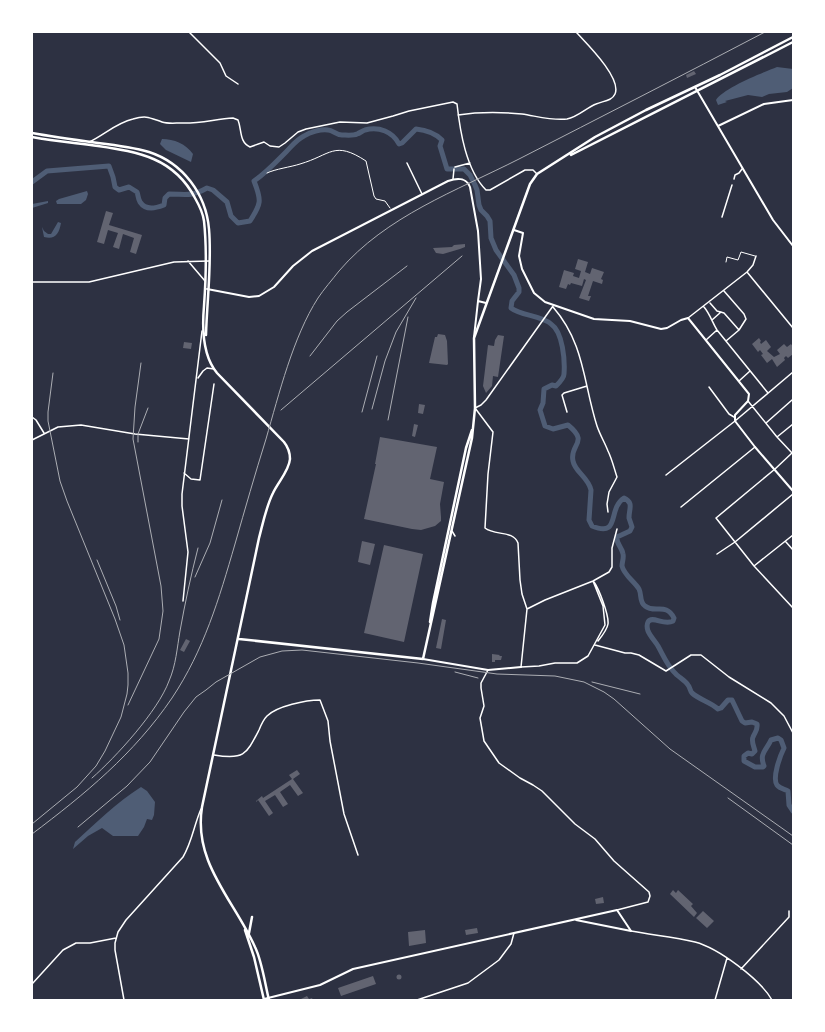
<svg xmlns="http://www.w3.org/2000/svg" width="825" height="1032" viewBox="0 0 825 1032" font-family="'PT Sans Narrow',sans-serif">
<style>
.water{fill:#4f5d75}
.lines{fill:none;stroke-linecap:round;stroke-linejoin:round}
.river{stroke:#4f5d75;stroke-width:5}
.building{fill:#626471}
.path{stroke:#fff;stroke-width:1}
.service{stroke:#fff;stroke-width:1}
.minor{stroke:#fff;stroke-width:1.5}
.tertiary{stroke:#fff;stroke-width:2}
.primary{stroke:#fff;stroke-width:2.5}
.rail{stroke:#abadb3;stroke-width:1}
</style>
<rect width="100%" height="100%" fill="#2d3142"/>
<path class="water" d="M777,67L793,69V88L787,92L769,94L762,97L748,95L725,101L727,102L718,105L716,100C723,88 764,72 777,67Z
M162,139C174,139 186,144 193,154L191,162L166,150L160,144Z
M87,191L88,194L86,200L81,204H57L56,201L59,199Z
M48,201V203L32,208V204Z
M58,222L61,223C59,234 55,240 44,237L42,227L44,231L48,234H51Z
M141,787L147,791L155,802L154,815L152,820L147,819L144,827L138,836H113L102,828L88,836L73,849L75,842C96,823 117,802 141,787Z"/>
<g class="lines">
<path class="river" d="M32,182L47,171L109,166L113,177L115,187L119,190L129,187L137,192C138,194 138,199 140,202C146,211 156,208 164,205L165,198L169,194C186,194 191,197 207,188L213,190L227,202L231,216L238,223L250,221C261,204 262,201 254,181C266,173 276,162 286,152C292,146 296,140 304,136C310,132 321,129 328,130C333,130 336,135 342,135C346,135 353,136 357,134C360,133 362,131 365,130C379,126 393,132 399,144L402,143L416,129C426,130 435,133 442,140L440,146L447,169H464L470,175L475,185L477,190L479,205L481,210L487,216L490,221L491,238L496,250L514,275L519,288V292L512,301L511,308C521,316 541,315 551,324C563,332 565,361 564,374C564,378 559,383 556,386L552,385L544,389L543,403L540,410L545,426L553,429L568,425C590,443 569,444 573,461C575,472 588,477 591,490L589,520L592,526C621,538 607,509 624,498C634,503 629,508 629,518C630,521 631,524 632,527L630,531L617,537C616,544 622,547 623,554C624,558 622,562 622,566C624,575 634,581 639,589C642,595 639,602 645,606C655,614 666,602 674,618L673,621C664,626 652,615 648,622C647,624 647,628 648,631C650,636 655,641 658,646C663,655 667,665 674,672C678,677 685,680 688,685C690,687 690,691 692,693C700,700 710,702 718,709L721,708L728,700H732L742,721L745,723L752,722L757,724C758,730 755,732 753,737C751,741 754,747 755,751L752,754L748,753L744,756V761L755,767H763L764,766C759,753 766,751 771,740L778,738L781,740L784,748C780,756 772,778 777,785C780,789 785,789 788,791L789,805L793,811"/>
</g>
<path class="building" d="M694,71L696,74L687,78L686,75Z
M106,211L113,213L109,225L142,235L136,254L130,252L134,238L123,234L119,249L113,247L118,233L108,230L104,244L97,242Z
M465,244V247L460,249L443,254L436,253L433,248L452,247L454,245Z
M578,259L588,262L585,272L590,274L592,268L604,272L601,279L603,280L602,284L593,281L588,296H591L589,301L579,298L586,280L584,279L582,286L571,283L570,285L568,284L566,289L559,287L564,270L574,273L573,276L579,278L581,271L575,269Z
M438,334L445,335L447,341L448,364L447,365L429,363L435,337H437Z
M498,335L504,336L498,377L493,376L492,386L486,393L483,386L488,345L494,346L495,340Z
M759,338L761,341L760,342L761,344L766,340L771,347L767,351L774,357L780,354L777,350L784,344L787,347L791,344L793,347V354L788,358L786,356L784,358L785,360L777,367L772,359L767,363L761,355L763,354L760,350L758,352L752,344Z
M184,342L192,343L191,349L183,348Z
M419,404L425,405L423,414L418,413Z
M414,424L418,425L415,437L412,436Z
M380,437L437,447L430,479L444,482L440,504L441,517V521L435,526L421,530L412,529L364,519L376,464H375Z
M362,541L375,544L370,565L358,562Z
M384,545L423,554L404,642L364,633Z
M442,619L446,620L441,649L436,648Z
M186,639L190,641L184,652L180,650Z
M492,654L500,655L499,656H502L501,660H495V662H492Z
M297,770L300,774L293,779L303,793L298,796L290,785L280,792L288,804L283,807L275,795L265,801L273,813L269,816L258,800L256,802V801L262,796L263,798L292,779L289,775Z
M673,890L676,893L678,890L693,904L691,906L697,913L694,917L670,894Z
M603,897L604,903L596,904L595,899Z
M703,911L714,921L707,928L696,918Z
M477,928L478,933L466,935L465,930Z
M425,930L426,943L409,946L408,932Z
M396.5 977a2.5 2.5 0 1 1 5 0a2.5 2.5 0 1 1-5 0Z
M373,976L376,984L341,996L338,988Z
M307,996L309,999L312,998L313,1000H299Z"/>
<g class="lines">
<path class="path" d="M267,173C275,169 291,167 300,164C331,155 334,140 366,161L374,196L376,199L385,201L390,208"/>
<path class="service" d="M726,262L727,257L738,260L741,252L755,256"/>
<path class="minor" d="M189,32L220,63L226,76L238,84
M458,115C478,112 501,112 522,114C536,116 553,121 567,119C578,117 586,108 596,104C603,101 612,101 615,94C622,78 586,43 576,32
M89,142C104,135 116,123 133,119C147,115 150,118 162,122C168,124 175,123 181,123C198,124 216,119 233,118L238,120C242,130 239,142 250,147L264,142L270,146L279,147L285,143L298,132L306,129L340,122L367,123L393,116L409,111L453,102L457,104C460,131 466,170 486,190H490L525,170H533L537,174
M407,163L422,194
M455,167L470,163
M453,179L454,169
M734,179L735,175L739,173L742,169
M722,217L732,185
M188,261L205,281
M747,272L793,328
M32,282H89L174,262L209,261
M724,291L744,314L746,319L739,330L726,341
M710,303L717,311L724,313L739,330
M553,306L486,400L481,405L475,408L493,432L488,474L485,528C495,536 513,530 518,543L520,580L522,594L527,609L521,667L539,666L555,663H577L588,656L605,625L603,606L593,581
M553,307C585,344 583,382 597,426C600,435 605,443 608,451C612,459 614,468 617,477L609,492L607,504L608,512
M704,307C710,314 712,322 717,330L768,393
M688,318L747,272L753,265L756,256
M712,320L721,312
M706,340L717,330
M198,378L203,371L207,368L214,369
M739,381L750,371
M709,387L729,414L734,417
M748,401L777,437L793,454
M567,412L562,395L564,393L587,386
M32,417L36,420L44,433
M766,423L792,400
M777,437L793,424
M32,440L58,427L81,425L135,434L189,439
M793,452L775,469L716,518L754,566L793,608
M184,473L191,479L200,480L214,384
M666,475L735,421L793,372
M681,507L755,447
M452,531L455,536
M786,542L793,550
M717,554L735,542L793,494
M754,566L793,535
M594,582C599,589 609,615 608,624C607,630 602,636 598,641
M183,601L188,552L182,506V494L202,331
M527,609L545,600L593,581L609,572L612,567V548L617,529
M595,645L625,653H631L639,655L666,671L691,655H701L729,677L771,703L784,716L793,733
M488,670L481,683V688L484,706L480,718L484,741L499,763L520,778L533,785L542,791L575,824L595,839L614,861L649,892L650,896L648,902L617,910
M214,755C244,760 246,755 259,730C261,725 263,720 267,716C277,706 306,700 320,700L328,721L330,741L344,814L358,855
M631,931C652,935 674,937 695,942C718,948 760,979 772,1000
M741,969L789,917V911
M32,984L63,950L76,943H90L116,938
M124,1000L115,950V943L118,932L126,920L183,857C192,842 194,825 201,809
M417,1000L468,983L499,960L511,944L514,933
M715,1000L727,958"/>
<path class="tertiary" d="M695,87L773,220L793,246
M718,126L764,104L793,100
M514,230L523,233L519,256L522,269L534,293L545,302L594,319L630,321L661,329L667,328L681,320L688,318L749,394L748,401L735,415V421L755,447L793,491
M207,289L249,297L259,296L274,287L293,266L312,251L448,181C457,178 466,177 470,187L478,231L481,279L478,301L474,337
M478,301L486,303
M423,659L488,670L521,667
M576,920L631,931
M264,999L320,985L353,969L617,910L631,931"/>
<path class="primary" d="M32,133C54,137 76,140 98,143C115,145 132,147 149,152C183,163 206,194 209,229C212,264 207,300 206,335
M32,137C54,141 76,143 98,146C139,152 174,158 195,198C199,205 203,213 204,221C207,249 206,278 204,306C202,328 202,355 217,373L284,442C288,447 290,452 290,459C289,471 278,482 273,493C266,507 263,523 259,538L202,807C193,863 234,900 255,947C262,961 265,984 269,1000
M571,155L793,42
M430,622L433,603L466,448L472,430
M239,639L423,659L472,438L475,408L474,338L530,184L537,174L595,137L646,110L720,75L793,37
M245,930L254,957L264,1000
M249,933L252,917"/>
<path class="rail" d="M310,356L337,321L347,312L407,266
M372,409L385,361L396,332L416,298
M281,410L462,256
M362,412L377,356
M388,420L408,317
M138,442V434L148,408
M97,560L116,606L120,620
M195,577L210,543L222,500
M455,672L478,678
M592,682L640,694
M128,705L159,639L163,611L161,586L133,439L135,407L141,363
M92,778C116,757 158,711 169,681C176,665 177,648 180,631C185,603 191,575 198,548
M728,798L793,845
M32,824L77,787L96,766L105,751L121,717L127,694L128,685V673L124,645L115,619L67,501L60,481L48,421V412L53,373
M78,827L127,786L150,762L184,712L196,697L206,690L216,682L260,657L282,651L302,650L418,663L497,674L555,676L584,682L604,692L614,699L670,749L793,836
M32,834C85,794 134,754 172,698C204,650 219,599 235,544C245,509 255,474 266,439C279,394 293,337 318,298C324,289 332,280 339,271C386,216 456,191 519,159C601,117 683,75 765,32"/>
</g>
<rect width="825" height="1032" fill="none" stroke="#ffffff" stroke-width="66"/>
</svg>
